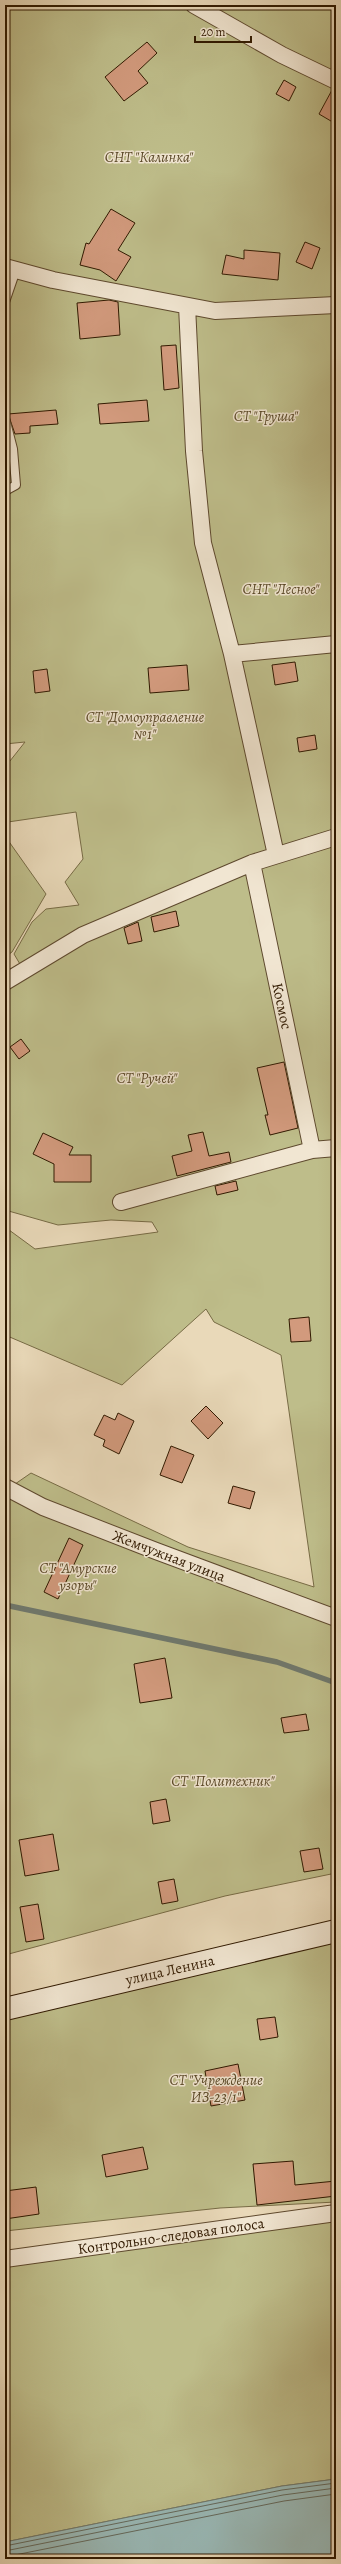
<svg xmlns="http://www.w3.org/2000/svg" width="341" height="2564" viewBox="0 0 341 2564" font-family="Alegreya,serif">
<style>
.green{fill:#bebd8a;stroke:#776b45}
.water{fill:#99b9b7;stroke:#6f796e}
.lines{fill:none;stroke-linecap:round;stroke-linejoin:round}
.shore{stroke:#64695c;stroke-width:1}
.stream{stroke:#6f796e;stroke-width:5.5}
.building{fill:#d29a7d;stroke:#301900}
.lane-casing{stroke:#5e492e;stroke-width:10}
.street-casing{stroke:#5e492e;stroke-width:18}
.secondary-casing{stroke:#301900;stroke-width:24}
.lane{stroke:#f1e6d2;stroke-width:8}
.street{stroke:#f1e6d2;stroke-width:16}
.secondary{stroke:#f1e6d2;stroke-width:22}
.labels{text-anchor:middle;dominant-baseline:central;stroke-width:3;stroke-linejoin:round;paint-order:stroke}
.park-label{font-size:15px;font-style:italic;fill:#5b4a29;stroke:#f1e6d2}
.street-label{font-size:15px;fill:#301900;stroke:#f1e6d2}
</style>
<rect width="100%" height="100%" fill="#e9d9b9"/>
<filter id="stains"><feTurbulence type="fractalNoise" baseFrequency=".005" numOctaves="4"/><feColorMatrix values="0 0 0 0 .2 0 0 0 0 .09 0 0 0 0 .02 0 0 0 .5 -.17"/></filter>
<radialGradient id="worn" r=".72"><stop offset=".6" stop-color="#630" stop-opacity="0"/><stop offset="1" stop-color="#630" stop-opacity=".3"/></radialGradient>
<path class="green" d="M5,5H336V1873L225,1896L5,1955V1491L31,1473L188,1547L314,1587L281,1355L214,1322L206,1309L122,1385L5,1335V1227L35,1249L158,1232L152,1222L111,1220L58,1225L5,1210V991L27,976L14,954L32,922L46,909L79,905L65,882L83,859L76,812L8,822L5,806L6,766L25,742L5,744Z
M5,836L46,894L12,952L5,957Z
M336,1938V2202L220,2208L5,2231V2018Z
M336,2217V2479L282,2486L5,2542V2252Z"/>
<path class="water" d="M336,2479V2559H5V2542L282,2486Z"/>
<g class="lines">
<path class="shore" d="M5,2546L282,2490L336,2483
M5,2551L283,2495L336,2488
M5,2557L284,2501L336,2494"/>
<path class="stream" d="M5,1605L277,1662L336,1683"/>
</g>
<path class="building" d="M147,42L157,53L138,71L148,83L124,101L105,77Z
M284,80L296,87L289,101L276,94Z
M332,90H336V124L319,114Z
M111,209L135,223L118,250L131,257L116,281L100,270L80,265L86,243L89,244Z
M305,242L320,248L312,269L296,262Z
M244,250L280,253L278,280L222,274L226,255L244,259Z
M109,300L118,302L120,335L80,339L77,303Z
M176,345L179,388L164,390L161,346Z
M147,400L149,421L100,424L98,404Z
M56,410L58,424L30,426V433L15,434L8,414Z
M295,662L298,681L275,685L272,665Z
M187,665L189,690L150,693L148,668Z
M47,669L50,691L35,693L33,671Z
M315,735L317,749L299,752L297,738Z
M176,911L179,926L154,932L151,917Z
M138,922L142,941L128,944L124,928Z
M21,1039L30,1051L19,1059L10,1047Z
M284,1062L298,1128L270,1135L265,1115H268L257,1068Z
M203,1132L209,1156L229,1152L231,1162L177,1176L172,1156L192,1151L188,1135Z
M43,1133L73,1147L69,1155H91V1182H54V1164L33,1154Z
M236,1181L238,1190L217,1195L215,1186Z
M309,1317L311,1341L291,1342L289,1319Z
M206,1406L223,1423L208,1439L191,1421Z
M118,1413L134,1421L119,1454L103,1446L105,1440L94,1435L104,1415L115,1420Z
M171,1446L194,1455L182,1483L160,1475Z
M233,1486L255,1492L250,1509L228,1503Z
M69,1538L83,1545L58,1599L44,1592Z
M165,1658L172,1698L140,1703L134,1664Z
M306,1714L309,1730L284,1733L281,1718Z
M166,1799L170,1821L153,1824L150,1802Z
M53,1834L59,1870L25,1876L19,1840Z
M319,1848L323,1869L304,1872L300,1851Z
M174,1879L178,1901L162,1904L158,1882Z
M38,1904L44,1939L26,1942L20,1907Z
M275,2017L278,2037L260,2040L257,2019Z
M238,2064L245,2100L211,2106L205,2071Z
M143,2147L148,2169L106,2177L102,2155Z
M293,2161L295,2185L336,2181V2196L257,2205L253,2164Z
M36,2187L39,2214L5,2219V2191Z"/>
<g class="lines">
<g class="lane-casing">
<path id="lane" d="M5,302L16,270
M5,418L13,449L16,485L5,491"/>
</g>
<g class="street-casing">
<path id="street" d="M194,5L282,55L336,81
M5,267L53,280L215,311L336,305
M187,306L194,451L203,543L232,654L276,855
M232,654L336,644
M252,863L312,1150
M5,982L83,935L252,863L336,837
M121,1202L312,1150L336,1148
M5,1487L43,1507L156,1551L336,1618
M5,2259L336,2213"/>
</g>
<g class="secondary-casing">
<path id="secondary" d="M5,2009L336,1931"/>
</g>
<use href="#lane" class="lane"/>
<use href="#street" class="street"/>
<use href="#secondary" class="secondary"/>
</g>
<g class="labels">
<g class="park-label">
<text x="149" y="157">СНТ "Калинка"</text>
<text x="266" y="416">СТ "Груша"</text>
<text x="281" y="589">СНТ "Лесное"</text>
<text x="145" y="717">СТ "Домоуправление<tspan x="145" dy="17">№1"</tspan></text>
<text x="147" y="1078">СТ "Ручей"</text>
<text x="78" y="1568">СТ "Амурские<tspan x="78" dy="17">узоры"</tspan></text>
<text x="223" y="1781">СТ "Политехник"</text>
<text x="216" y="2080">СТ "Учреждение<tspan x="216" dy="17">ИЗ-23/1"</tspan></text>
</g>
<g class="street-label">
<text transform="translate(282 1006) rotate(78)">Космос</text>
<text transform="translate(169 1556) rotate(21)">Жемчужная улица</text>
<text transform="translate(170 1970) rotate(-13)">улица Ленина</text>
<text transform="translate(171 2236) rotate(-8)">Контрольно-следовая полоса</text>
</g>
</g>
<rect width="341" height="2564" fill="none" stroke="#e9d9b9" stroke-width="20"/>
<rect x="6" y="6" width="329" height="2552" fill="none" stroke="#301900" stroke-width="2"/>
<rect x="10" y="10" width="321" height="2544" fill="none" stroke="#301900"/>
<path d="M195 36v6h56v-6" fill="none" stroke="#301900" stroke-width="2"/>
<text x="201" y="36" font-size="12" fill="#301900" stroke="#f1e6d2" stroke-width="3" paint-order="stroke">20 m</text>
<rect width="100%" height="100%" filter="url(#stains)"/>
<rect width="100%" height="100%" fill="url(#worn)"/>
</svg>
